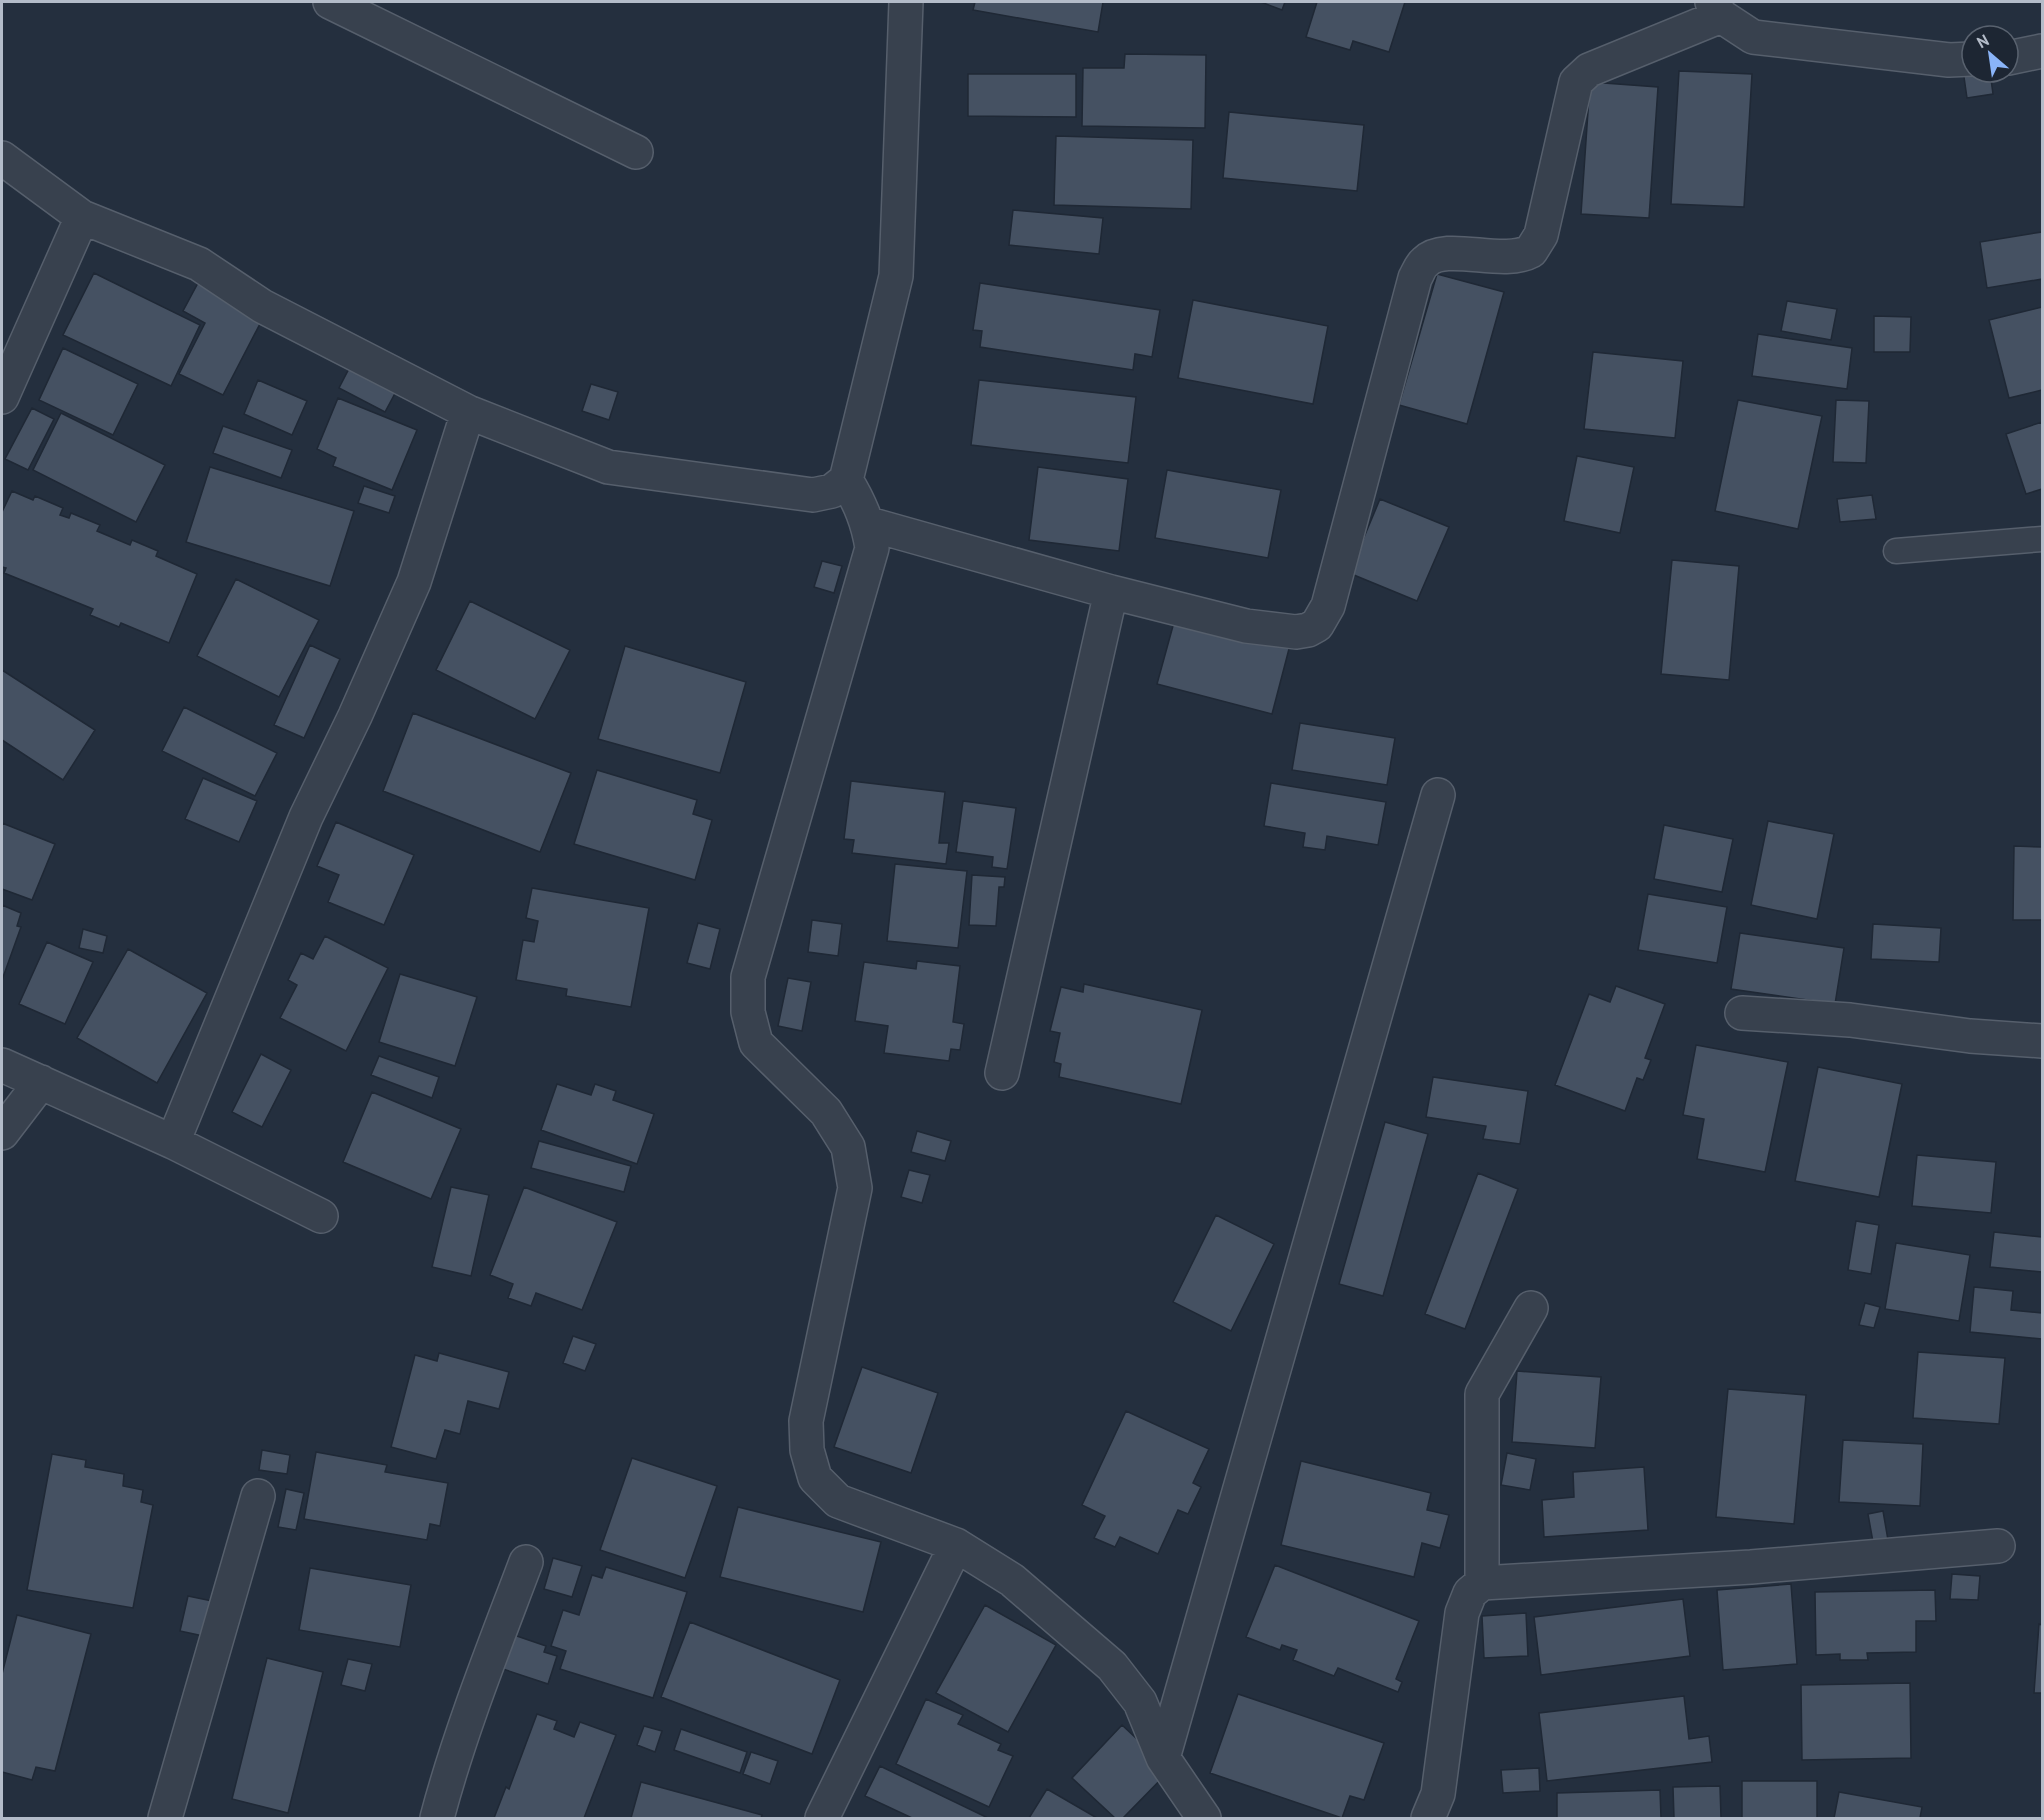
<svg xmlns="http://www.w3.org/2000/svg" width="2044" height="1820" viewBox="0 0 2044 1820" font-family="'PT Sans',sans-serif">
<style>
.building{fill:#455162;stroke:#1f2835;stroke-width:1.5}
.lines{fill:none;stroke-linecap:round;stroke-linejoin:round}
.lane-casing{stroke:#565f6c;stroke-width:27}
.street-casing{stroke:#565f6c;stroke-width:36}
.lane{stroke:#38414e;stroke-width:24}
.street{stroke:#38414e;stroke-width:33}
</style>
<rect width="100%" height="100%" fill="#242f3e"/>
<path class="building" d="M975,2H1103L1098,32L973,10Z
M1261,2H1285L1282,10Z
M1317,2H1405L1389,52L1353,41L1350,50L1306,37Z
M1125,54L1206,55L1205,128L1082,126L1083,68H1124Z
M1963,70L1990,72L1993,94L1967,98Z
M1679,71L1752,74L1744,207L1671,204Z
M968,74H1076V117L968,116Z
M1590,82L1658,87L1649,218L1581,214Z
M1229,112L1364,125L1357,191L1223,178Z
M1056,136L1193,140L1191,209L1054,205Z
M1013,210L1103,218L1099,254L1009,245Z
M2042,232V279L1987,288L1980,242Z
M94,273L200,325L171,386L63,335Z
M1437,274L1504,292L1467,424L1399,405Z
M198,283L264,316L223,395L179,374L205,323L183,311Z
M980,283L1160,310L1152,357L1135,354L1133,370L980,347L982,331L973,330Z
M1193,300L1328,326L1313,404L1178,378Z
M1787,301L1837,309L1831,340L1781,331Z
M2042,307V390L2009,398L1989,320Z
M1874,316L1911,317L1910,352H1874Z
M1758,334L1852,348L1847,389L1752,376Z
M63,348L138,384L113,435L39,400Z
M1593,352L1683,361L1675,438L1584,429Z
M354,359L400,384L385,412L339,388Z
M258,380L307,401L292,435L244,414Z
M979,380L1136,397L1128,463L971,445Z
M591,384L618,392L609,420L582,411Z
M338,398L417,430L392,490L333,466L336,458L317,449Z
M1738,400L1822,416L1798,529L1715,511Z
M1836,400L1869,401L1866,463L1833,462Z
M32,408L54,419L28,470L5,459Z
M61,413L165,465L136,522L33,470Z
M2042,422V489L2026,494L2006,434Z
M223,426L292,450L281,478L213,453Z
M1577,456L1634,467L1620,533L1564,521Z
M210,467L354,511L330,586L186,542Z
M1038,467L1128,479L1119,551L1029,540Z
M1167,470L1281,490L1268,558L1155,538Z
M364,486L395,496L389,513L358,503Z
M12,491L33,500L35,496L63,508L60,515L69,518L71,513L100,525L97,531L130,545L132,540L158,551L156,556L197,574L169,643L121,623L119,627L90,615L93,609L4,573L6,568L2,567V512Z
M1872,495L1876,519L1840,522L1837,499Z
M1380,499L1449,527L1417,601L1349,573Z
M1672,560L1739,566L1729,680L1661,674Z
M822,561L842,566L834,593L814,587Z
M236,579L319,620L279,697L197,656Z
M470,601L570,650L535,719L436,670Z
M1176,615L1290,645L1272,714L1157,684Z
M310,645L340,659L304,738L274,725Z
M625,646L746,682L720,773L598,739Z
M2,670L95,730L63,780L2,740Z
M184,707L277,753L255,796L162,751Z
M413,713L571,773L540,852L383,791Z
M1300,723L1395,738L1387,785L1292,770Z
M597,770L697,800L693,814L712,820L695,880L574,844Z
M203,778L257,801L239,842L185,819Z
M851,781L945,792L939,843H949L946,864L852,853L854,840L844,839Z
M1271,783L1386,802L1378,845L1327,836L1325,850L1303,847L1305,833L1264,826Z
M963,801L1016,808L1007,869L992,867L993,857L956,852Z
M1768,821L1834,834L1817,919L1751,905Z
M336,822L414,855L384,925L328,902L339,875L317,866Z
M2,823L55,844L32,900L2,889Z
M1664,825L1733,839L1722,892L1654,879Z
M2014,846L2042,847V920H2013Z
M895,864L967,871L958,948L887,941Z
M972,875L1005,877L1004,887H999L996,926L969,925Z
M532,888L649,908L631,1007L566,996L567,989L516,980L523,940L534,942L538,921L526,918Z
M1648,894L1727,907L1717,963L1638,950Z
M2,905L21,913L17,926L21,927L2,980Z
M812,920L842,924L838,956L808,952Z
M698,923L720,929L710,969L687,963Z
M1873,924L1941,928L1939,962L1871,959Z
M83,929L107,936L103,953L79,948Z
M1740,933L1844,948L1835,1004L1731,989Z
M325,936L388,968L346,1051L280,1018L297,985L288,980L301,953L313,959Z
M47,942L93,962L65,1024L19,1004Z
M128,949L207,993L157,1083L77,1038Z
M917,961L960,966L953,1022L964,1024L960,1050L951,1049L949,1061L884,1053L888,1026L855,1021L864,962L916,969Z
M400,974L477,997L455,1066L379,1042Z
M788,978L811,982L802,1031L778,1026Z
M1084,984L1202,1010L1181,1104L1059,1077L1061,1064L1054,1062L1060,1033L1050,1031L1061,987L1083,992Z
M1616,986L1665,1004L1645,1058L1651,1060L1643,1080L1637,1078L1625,1111L1555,1085L1589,994L1610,1002Z
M1696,1045L1788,1062L1765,1172L1697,1159L1704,1119L1683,1115Z
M261,1054L291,1070L262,1127L232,1112Z
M379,1056L439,1077L432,1098L371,1075Z
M1818,1067L1902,1084L1879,1197L1795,1181Z
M1433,1077L1528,1091L1520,1144L1483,1139L1486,1126L1426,1117Z
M557,1084L591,1095L595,1084L616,1091L613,1100L654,1114L637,1164L541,1130Z
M372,1092L461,1129L431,1199L343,1162Z
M1385,1122L1428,1134L1383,1296L1339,1284Z
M917,1131L951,1141L945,1161L911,1152Z
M539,1141L631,1166L624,1192L531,1168Z
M1917,1155L1996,1162L1991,1213L1912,1206Z
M909,1170L930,1175L922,1203L901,1197Z
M1478,1173L1518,1189L1465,1329L1425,1314Z
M451,1187L489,1195L471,1276L432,1267Z
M524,1187L617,1222L582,1310L536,1293L531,1306L508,1298L513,1284L490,1275Z
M1216,1215L1274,1244L1231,1331L1173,1302Z
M1856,1221L1879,1225L1871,1274L1848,1270Z
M1994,1232L2042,1237V1272L1990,1267Z
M1896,1243L1970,1255L1959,1321L1885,1309Z
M1974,1287L2013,1291L2011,1310L2042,1313V1339L1970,1332Z
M1865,1303L1880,1307L1874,1328L1859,1325Z
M573,1336L596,1344L585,1371L563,1363Z
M1918,1352L2005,1358L1999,1424L1913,1418Z
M439,1353L509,1372L499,1409L468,1401L460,1434L445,1430L436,1459L391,1447L415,1355L437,1361Z
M862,1367L938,1393L911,1473L834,1447Z
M1517,1371L1601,1377L1595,1448L1512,1442Z
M1728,1389L1806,1395L1794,1524L1716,1517Z
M1126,1411L1209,1449L1193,1483L1201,1487L1188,1514L1178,1510L1158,1554L1120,1537L1115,1547L1094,1538L1105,1516L1082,1505Z
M1843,1440L1923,1444L1920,1506L1839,1502Z
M262,1450L290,1455L287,1474L259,1470Z
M316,1452L387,1465L385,1472L448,1483L440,1526L430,1524L427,1540L304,1519Z
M1507,1453L1536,1459L1530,1490L1501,1485Z
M52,1454L86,1460L85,1467L124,1474L123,1486L143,1490L141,1502L153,1505L133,1608L27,1590Z
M632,1458L717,1486L685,1578L600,1550Z
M1301,1461L1431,1493L1427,1510L1449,1515L1440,1548L1422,1543L1414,1577L1281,1545Z
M1644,1467L1648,1530L1544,1537L1542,1500L1574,1497L1573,1472Z
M286,1489L304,1493L296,1530L278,1527Z
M738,1507L881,1542L863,1612L720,1577Z
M1883,1511L1888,1540L1873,1542L1868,1514Z
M553,1558L582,1566L572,1597L544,1589Z
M1275,1565L1419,1621L1396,1679L1402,1682L1398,1692L1338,1668L1334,1676L1293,1660L1297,1650L1282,1645L1280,1650L1246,1637Z
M606,1567L687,1592L653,1698L560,1669L566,1651L551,1646L563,1610L579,1615L592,1575L602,1578Z
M310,1568L411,1585L400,1647L299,1630Z
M1952,1574L1980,1576L1978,1600L1950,1599Z
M1791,1584L1797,1664L1723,1670L1717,1590Z
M1935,1590L1936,1621H1916V1652L1867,1653L1868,1660H1840V1654L1816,1655L1815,1592Z
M188,1596L217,1602L208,1637L180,1631Z
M1683,1599L1690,1656L1541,1675L1534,1617Z
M985,1605L1056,1645L1008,1732L936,1693Z
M1526,1613L1528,1656L1484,1658L1482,1616Z
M17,1615L91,1634L55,1771L36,1767L32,1780L2,1772V1674Z
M690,1622L840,1680L812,1754L661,1697Z
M2039,1624L2042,1625V1693H2034Z
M511,1634L546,1646L544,1652L557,1656L548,1684L500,1668Z
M267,1658L323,1672L288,1813L232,1799Z
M348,1659L372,1664L365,1691L341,1685Z
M1910,1683L1911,1758L1802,1760L1801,1685Z
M1238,1694L1384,1743L1364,1800L1350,1796L1342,1818L1210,1773Z
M1684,1696L1689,1739L1709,1736L1712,1762L1547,1781L1539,1713Z
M926,1699L963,1715L958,1724L1001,1744L998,1750L1013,1756L989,1807L896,1764Z
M537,1714L557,1721L554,1729L574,1737L580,1722L616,1735L584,1818H494L506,1787L509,1789Z
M1122,1725L1170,1770L1123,1818H1115L1072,1778Z
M644,1726L662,1731L655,1752L637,1745Z
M681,1729L747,1752L740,1773L674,1750Z
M751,1752L778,1761L770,1784L743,1774Z
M880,1766L986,1817L985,1818H912L865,1796Z
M1539,1768L1540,1791L1503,1793L1501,1770Z
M1742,1781H1817V1818H1742Z
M641,1782L762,1815L761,1818H631Z
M1720,1786L1721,1818H1674L1673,1787Z
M1047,1789L1097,1818H1029Z
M1660,1790L1661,1818H1557V1793Z
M1839,1792L1922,1807L1920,1818H1834Z"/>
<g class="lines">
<g class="lane-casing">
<path id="lane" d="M1896,551L2042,539"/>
</g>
<g class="street-casing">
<path id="street" d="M330,2L636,152
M1712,2L1721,16L1753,37L1949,60L1972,59
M2008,58L2042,51
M2,158L82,217L199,264L262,306L468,412L608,467L813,495L832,491L846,480L896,276L906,2
M2,397L82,217
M846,480C860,503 868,522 872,548L748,977V1012L756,1043L826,1112L848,1147L855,1188L806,1421L807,1450L815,1478L838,1501L956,1545L1012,1580L1112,1666L1140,1702L1163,1758L1204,1818
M869,524L1111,592L1246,626L1296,632L1308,630L1317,625L1328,606L1415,278C1418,273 1420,266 1425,262C1446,241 1502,267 1531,251L1541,235L1576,82L1589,70L1721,16
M1742,1013L1850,1020L1970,1036L2042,1041
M2,1065L173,1142L321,1216
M1002,1073L1111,592
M2,1133L41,1082
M173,1142L306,817L355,716L414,582L468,412
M1482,1583V1394L1531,1308
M1163,1758L1438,795
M165,1818L258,1496
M437,1818C460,1731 494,1647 526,1562
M822,1818L956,1545
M1428,1818L1438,1794L1462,1613L1470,1593L1482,1583L1751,1567L1998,1546"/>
</g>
<use href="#lane" class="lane"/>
<use href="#street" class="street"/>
</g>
<rect width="2044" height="1820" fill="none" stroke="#b4bcc9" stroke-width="6"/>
<g transform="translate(1990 54) rotate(331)"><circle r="28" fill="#1d2633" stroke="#59626f" stroke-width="1.5"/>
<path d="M0-4.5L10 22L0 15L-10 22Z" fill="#8ab4f8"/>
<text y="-9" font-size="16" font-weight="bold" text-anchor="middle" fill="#b4bcc9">N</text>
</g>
</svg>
